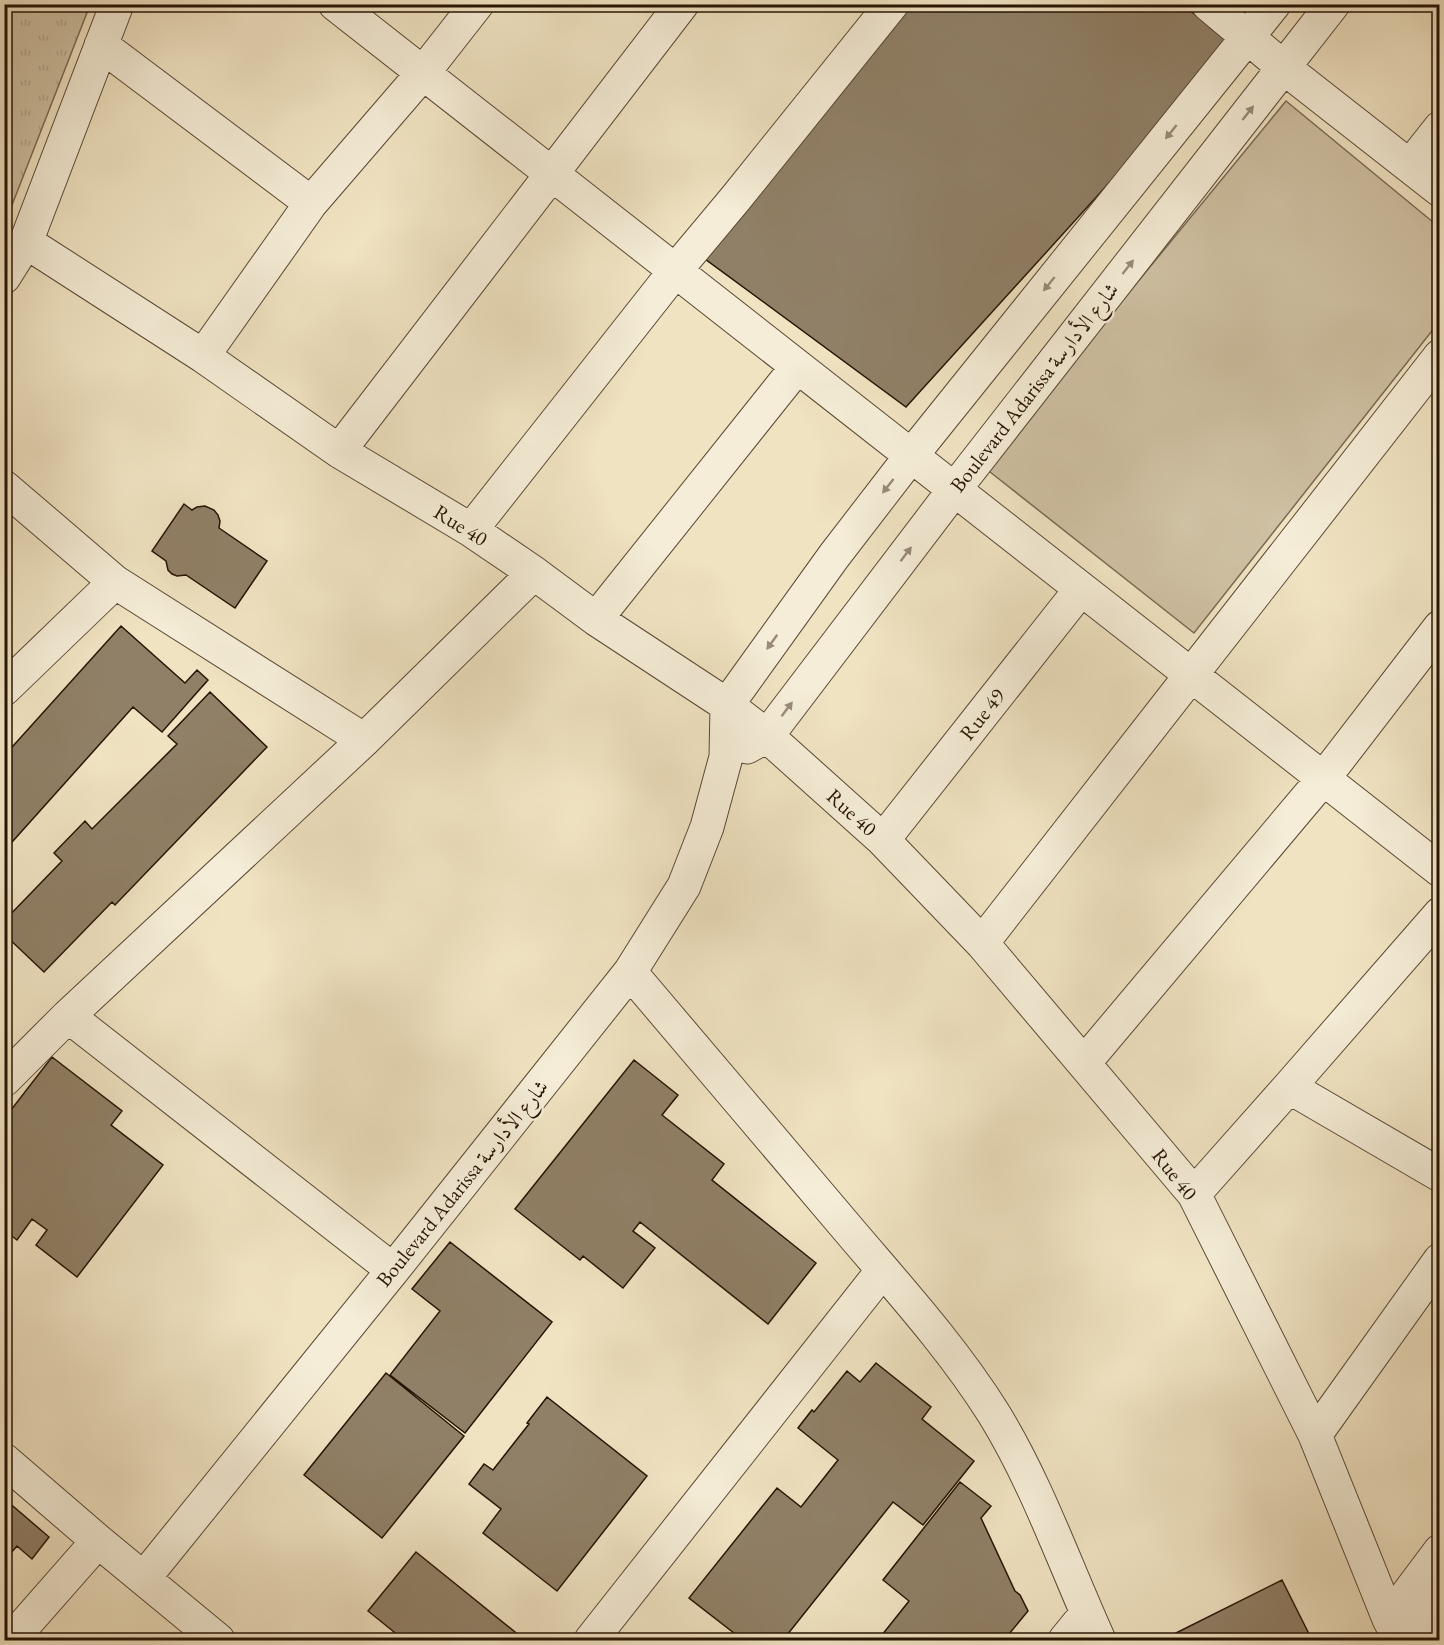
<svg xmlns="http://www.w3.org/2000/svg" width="1444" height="1645" viewBox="0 0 1444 1645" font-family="'EB Garamond',Amiri,serif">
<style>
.grass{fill:url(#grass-tufts);stroke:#7a6a54;stroke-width:1.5}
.park{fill:#cec0a2;stroke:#7a6a54;stroke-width:1.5}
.building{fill:#908067;stroke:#271405;stroke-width:1.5}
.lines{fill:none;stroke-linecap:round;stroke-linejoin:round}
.minor-casing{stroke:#594834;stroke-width:35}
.minor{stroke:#f5edd7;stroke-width:33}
.oneway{fill:#988b78}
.labels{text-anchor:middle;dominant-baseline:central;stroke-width:4.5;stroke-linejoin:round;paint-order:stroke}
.street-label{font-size:21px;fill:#271405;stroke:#f5edd7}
</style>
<defs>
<pattern id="grass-tufts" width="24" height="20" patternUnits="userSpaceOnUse" patternTransform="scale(1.5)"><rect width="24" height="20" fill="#cec0a2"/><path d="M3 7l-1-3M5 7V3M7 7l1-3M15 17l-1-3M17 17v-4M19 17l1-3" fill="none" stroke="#b1a48a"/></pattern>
</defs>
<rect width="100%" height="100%" fill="#f0e3c2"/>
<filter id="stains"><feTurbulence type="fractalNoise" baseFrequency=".00333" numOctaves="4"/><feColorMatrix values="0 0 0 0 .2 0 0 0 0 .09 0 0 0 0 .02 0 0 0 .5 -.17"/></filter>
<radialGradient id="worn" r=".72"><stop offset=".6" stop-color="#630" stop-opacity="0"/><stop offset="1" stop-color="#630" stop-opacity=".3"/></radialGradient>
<path class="grass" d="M5,4L90,5L5,223L4,5Z"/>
<path class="park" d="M1286,101L1439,227V322L1194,633L985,468Z"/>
<path class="building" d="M901,4H1180L1236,43L906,407L701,256Z
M184,504L192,510L197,507L205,506L214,510L218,515L220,521L219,528L267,561L235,608L186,575L177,576L172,574L168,570L166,561L152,551Z
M121,626L185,683L197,670L208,680L162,732L133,707L4,851V756Z
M210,692L267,747L115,905L112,902L44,972L4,934V921L62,861L54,853L85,821L92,829L177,744L168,736Z
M52,1057L122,1111L111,1125L163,1165L77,1277L36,1245L47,1230L32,1219L17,1240L4,1230V1119Z
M634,1060L678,1095L662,1115L724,1164L712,1180L816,1263L768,1324L640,1222L633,1231L655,1248L623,1288L583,1256L580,1260L515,1209Z
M450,1242L552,1322L465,1433L390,1375L440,1311L412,1289Z
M876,1363L931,1407L922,1419L974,1461L923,1525L893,1502L783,1640H743L689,1598L777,1488L801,1507L838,1460L798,1428L812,1410L814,1412L847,1371L860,1382Z
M386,1373L464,1436L382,1538L304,1475Z
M547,1397L647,1476L557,1591L483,1533L501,1509L469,1484L484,1464L493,1470L529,1424L527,1423Z
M960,1482L991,1506L981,1518L1015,1591L1020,1595L1028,1611L1004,1640H878L909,1601L883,1580Z
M7,1501L49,1537L32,1559L17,1546L4,1561V1504Z
M416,1552L520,1636L516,1640H404L368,1611Z
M1282,1580L1310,1636L1307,1640H1162Z"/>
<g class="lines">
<g class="minor-casing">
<path id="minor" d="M335,4L1440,870
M1208,4L1283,67L1440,190
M101,45L311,203
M1410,166L1440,128
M26,242L203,356L339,451L471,530L534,573L596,619L727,705L767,736L883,840L982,943L1194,1194L1315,1435L1389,1619L1400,1640
M4,277L26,242L117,4
M203,356L311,203L423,73L477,4
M339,451L682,4
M4,487L115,582L364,740
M471,530L675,271L736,198L892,4
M596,619L797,367
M4,689L115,582
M747,747L767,736L954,490L1333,4
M883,840L1081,589
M982,943L1440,356
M630,972C703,1058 775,1143 848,1229C898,1288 952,1347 994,1414C1037,1484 1065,1565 1099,1640
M68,1016L393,1270
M1084,1063L1323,779L1440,627
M4,1080L68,1016L364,740L534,573
M1289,1087L1440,1175
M1194,1194L1289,1087L1440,914
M1315,1435L1440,1260
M4,1460L98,1541L218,1640
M144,1578L393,1270L630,972L684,886L707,827L726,757L727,705L834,556L911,456L1274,4
M1389,1619L1440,1551
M11,1640L98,1541
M591,1640L883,1270
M1065,1640L1087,1613
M1407,1640L1440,1599"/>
</g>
<use href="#minor" class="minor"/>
</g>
<defs><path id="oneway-solid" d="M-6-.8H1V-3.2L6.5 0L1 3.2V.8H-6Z" transform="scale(1.5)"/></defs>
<g class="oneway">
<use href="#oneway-solid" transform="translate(1248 113) rotate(-52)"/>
<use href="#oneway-solid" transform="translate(1171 132) rotate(129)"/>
<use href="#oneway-solid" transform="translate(1128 267) rotate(-52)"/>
<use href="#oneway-solid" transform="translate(1049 284) rotate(129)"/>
<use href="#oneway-solid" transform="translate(888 486) rotate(128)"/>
<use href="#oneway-solid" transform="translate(906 554) rotate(-53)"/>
<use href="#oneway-solid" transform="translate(772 642) rotate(126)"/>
<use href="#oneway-solid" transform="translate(787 709) rotate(-53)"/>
</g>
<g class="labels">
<g class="street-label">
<text transform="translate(1034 387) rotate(-52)">Boulevard Adarissa شارع الأدارسة</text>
<text transform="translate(461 525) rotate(32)">Rue 40</text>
<text transform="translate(982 714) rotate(-52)">Rue 49</text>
<text transform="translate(852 812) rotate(42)">Rue 40</text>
<text transform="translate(1175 1174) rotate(52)">Rue 40</text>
<text transform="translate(462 1183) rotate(-51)">Boulevard Adarissa شارع الأدارسة</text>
</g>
</g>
<rect width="1444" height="1645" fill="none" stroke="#f0e3c2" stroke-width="24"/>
<rect x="6" y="6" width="1432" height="1633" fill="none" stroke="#271405" stroke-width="3"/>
<rect x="12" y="12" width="1420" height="1621" fill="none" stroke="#271405" stroke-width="1.5"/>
<rect width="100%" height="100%" filter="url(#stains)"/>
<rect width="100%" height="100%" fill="url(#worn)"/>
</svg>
